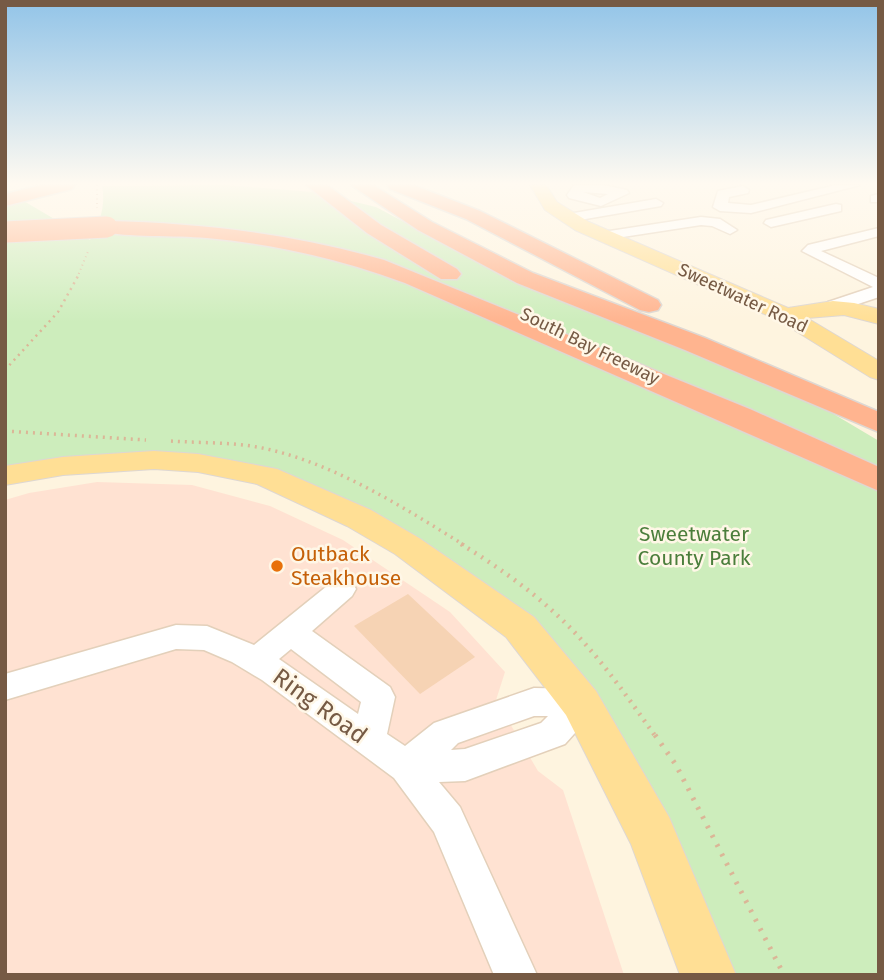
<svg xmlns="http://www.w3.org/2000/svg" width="884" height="980" viewBox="0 0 884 980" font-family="'Fira Sans',sans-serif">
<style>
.commercial{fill:#ffe2d2}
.green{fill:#cdedbc}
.building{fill:#f6d3b4}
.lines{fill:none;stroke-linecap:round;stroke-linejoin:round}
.minor-casing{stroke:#e3d0ba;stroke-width:3}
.major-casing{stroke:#ded7d2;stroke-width:2}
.highway-casing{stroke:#ded7d2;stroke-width:3}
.path-far4{stroke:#dbb697;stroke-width:2;stroke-dasharray:1 3.5;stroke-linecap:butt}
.path-far3{stroke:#dbb697;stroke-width:2.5;stroke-dasharray:2 4.5;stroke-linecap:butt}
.path-far2{stroke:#dbb697;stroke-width:3.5;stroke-dasharray:2 5;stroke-linecap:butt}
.path-far1{stroke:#dbb697;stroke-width:4.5;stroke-dasharray:2 6;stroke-linecap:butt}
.path{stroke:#dbb697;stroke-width:5;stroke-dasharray:2.5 8;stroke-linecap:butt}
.minor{fill:#fff;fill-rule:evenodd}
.major{fill:#ffdf95;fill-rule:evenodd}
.highway{fill:#ffb48f;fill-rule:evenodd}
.highway-bridge-casing{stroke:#ded7d2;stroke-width:23;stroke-linecap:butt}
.highway-bridge{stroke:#ffb48f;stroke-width:21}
.food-dot{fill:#e8710a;stroke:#fff7e7;stroke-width:2.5}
.labels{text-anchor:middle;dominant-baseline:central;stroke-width:5;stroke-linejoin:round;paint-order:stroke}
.far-street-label{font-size:18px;fill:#765a44;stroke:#fff7e7}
.park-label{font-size:21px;fill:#4b7e3b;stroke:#fff7e7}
.food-label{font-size:21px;fill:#c56008;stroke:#fff7e7;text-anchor:start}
.near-street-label{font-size:24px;fill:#765a44;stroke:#fff7e7}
</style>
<rect width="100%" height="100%" fill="#fef4df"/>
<path class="commercial" d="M97,482L192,485L270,506L343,540L450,612L505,672L496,700L538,771L563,790L624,975H5V500L29,493Z"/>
<path class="green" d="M226,185L313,192L376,207L419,230L768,375L879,441V975H705L550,662L352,515L194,463L5,477V190L90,240C100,224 106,204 102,186Z"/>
<path class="building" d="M408,594L475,657L420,694L354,626Z"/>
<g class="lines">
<g class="minor-casing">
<path id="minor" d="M574,185H603L627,190L629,193L601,206L569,198L567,195ZM583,192L608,194L600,198Z
M836,185H860L751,213L720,211L713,207L718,191L743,186L749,190L748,193L729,197L728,203L751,205Z
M879,194V202H871V196Z
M656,199L663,203L661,206L568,222L561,218L568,214Z
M836,204L841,205V211L771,227L764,223L766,220Z
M701,217L720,219L737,230L730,234L712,226L701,225L603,240L596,236L603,232Z
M879,228V236L821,251L879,278V297L840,310H828L825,306L828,302L873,287L802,251L808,245Z
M342,579L352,582L356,589L352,596L312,631L390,687L395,697L387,734L405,746L434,723L534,688L581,689L593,693L597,703L593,713L565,744L465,781L439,782L460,807L537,975H494L434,832L394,778L262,680L232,662L204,650L176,649L5,700V674L176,625L207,626L254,645L332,582ZM291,649L361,702L358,714L279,659ZM534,716H548L541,723L465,749L451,750L458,743Z"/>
</g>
<g class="major-casing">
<path id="major" d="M530,185H546L557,202L589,222L788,308L833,301L854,303L879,309V324L844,315L807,318L879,361V380L870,377L778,320L575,230L545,210Z
M154,451L198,454L277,469L371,510L419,538L534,617L596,691L669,817L736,975H680L631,844L566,715L506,637L395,554L347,526L257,484L198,472L154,469L63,475L5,485V466L63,457Z"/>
</g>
<g class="highway-casing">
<path id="highway" d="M42,185H75L72,189L5,206V194Z
M306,185H327L381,225L457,269L461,274L457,279H441L367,233Z
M351,185H373L432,222L533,273L705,338L879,412V432L685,350L517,283L418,230Z
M387,185H413L480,211L658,300L661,305L658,310L649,312L640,310L466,219L390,189Z
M107,221C202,223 293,234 384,260L752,410L879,467V491L405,283C340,259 275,244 207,238C175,235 128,238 100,231L97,227L100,223Z"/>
</g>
<path class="path-far4" d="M97,185V208
M77,278L89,249"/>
<path class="path-far3" d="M5,370L58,312L78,276"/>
<path class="path-far2" d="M5,431L146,440
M171,441C199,443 229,442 257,447C329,460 403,507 464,545"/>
<path class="path-far1" d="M461,544C495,565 528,588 557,615C595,650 626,695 656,737"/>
<path class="path" d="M655,735L676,765L784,975"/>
<use href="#minor" class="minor"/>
<use href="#major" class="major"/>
<use href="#highway" class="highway"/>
<g class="highway-bridge-casing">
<path id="highway-bridge" d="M5,232L107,227"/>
</g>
<use href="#highway-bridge" class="highway-bridge"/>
</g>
<linearGradient id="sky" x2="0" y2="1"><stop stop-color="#92c4e8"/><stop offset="0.57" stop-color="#fffaf1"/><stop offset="1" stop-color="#fffaf1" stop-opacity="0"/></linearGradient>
<rect width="884" height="322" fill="url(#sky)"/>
<circle class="food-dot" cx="277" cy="566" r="7"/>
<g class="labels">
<g class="far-street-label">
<text transform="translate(743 298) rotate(25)">Sweetwater Road</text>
<text transform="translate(590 346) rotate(26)">South Bay Freeway</text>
</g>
<g class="park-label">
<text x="694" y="534">Sweetwater<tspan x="694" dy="24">County Park</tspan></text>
</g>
<g class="food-label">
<text x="291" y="554">Outback<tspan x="291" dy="24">Steakhouse</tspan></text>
</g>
<g class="near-street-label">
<text transform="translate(320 706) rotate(36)">Ring Road</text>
</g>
</g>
<rect width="884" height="980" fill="none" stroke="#765a44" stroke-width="14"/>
</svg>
